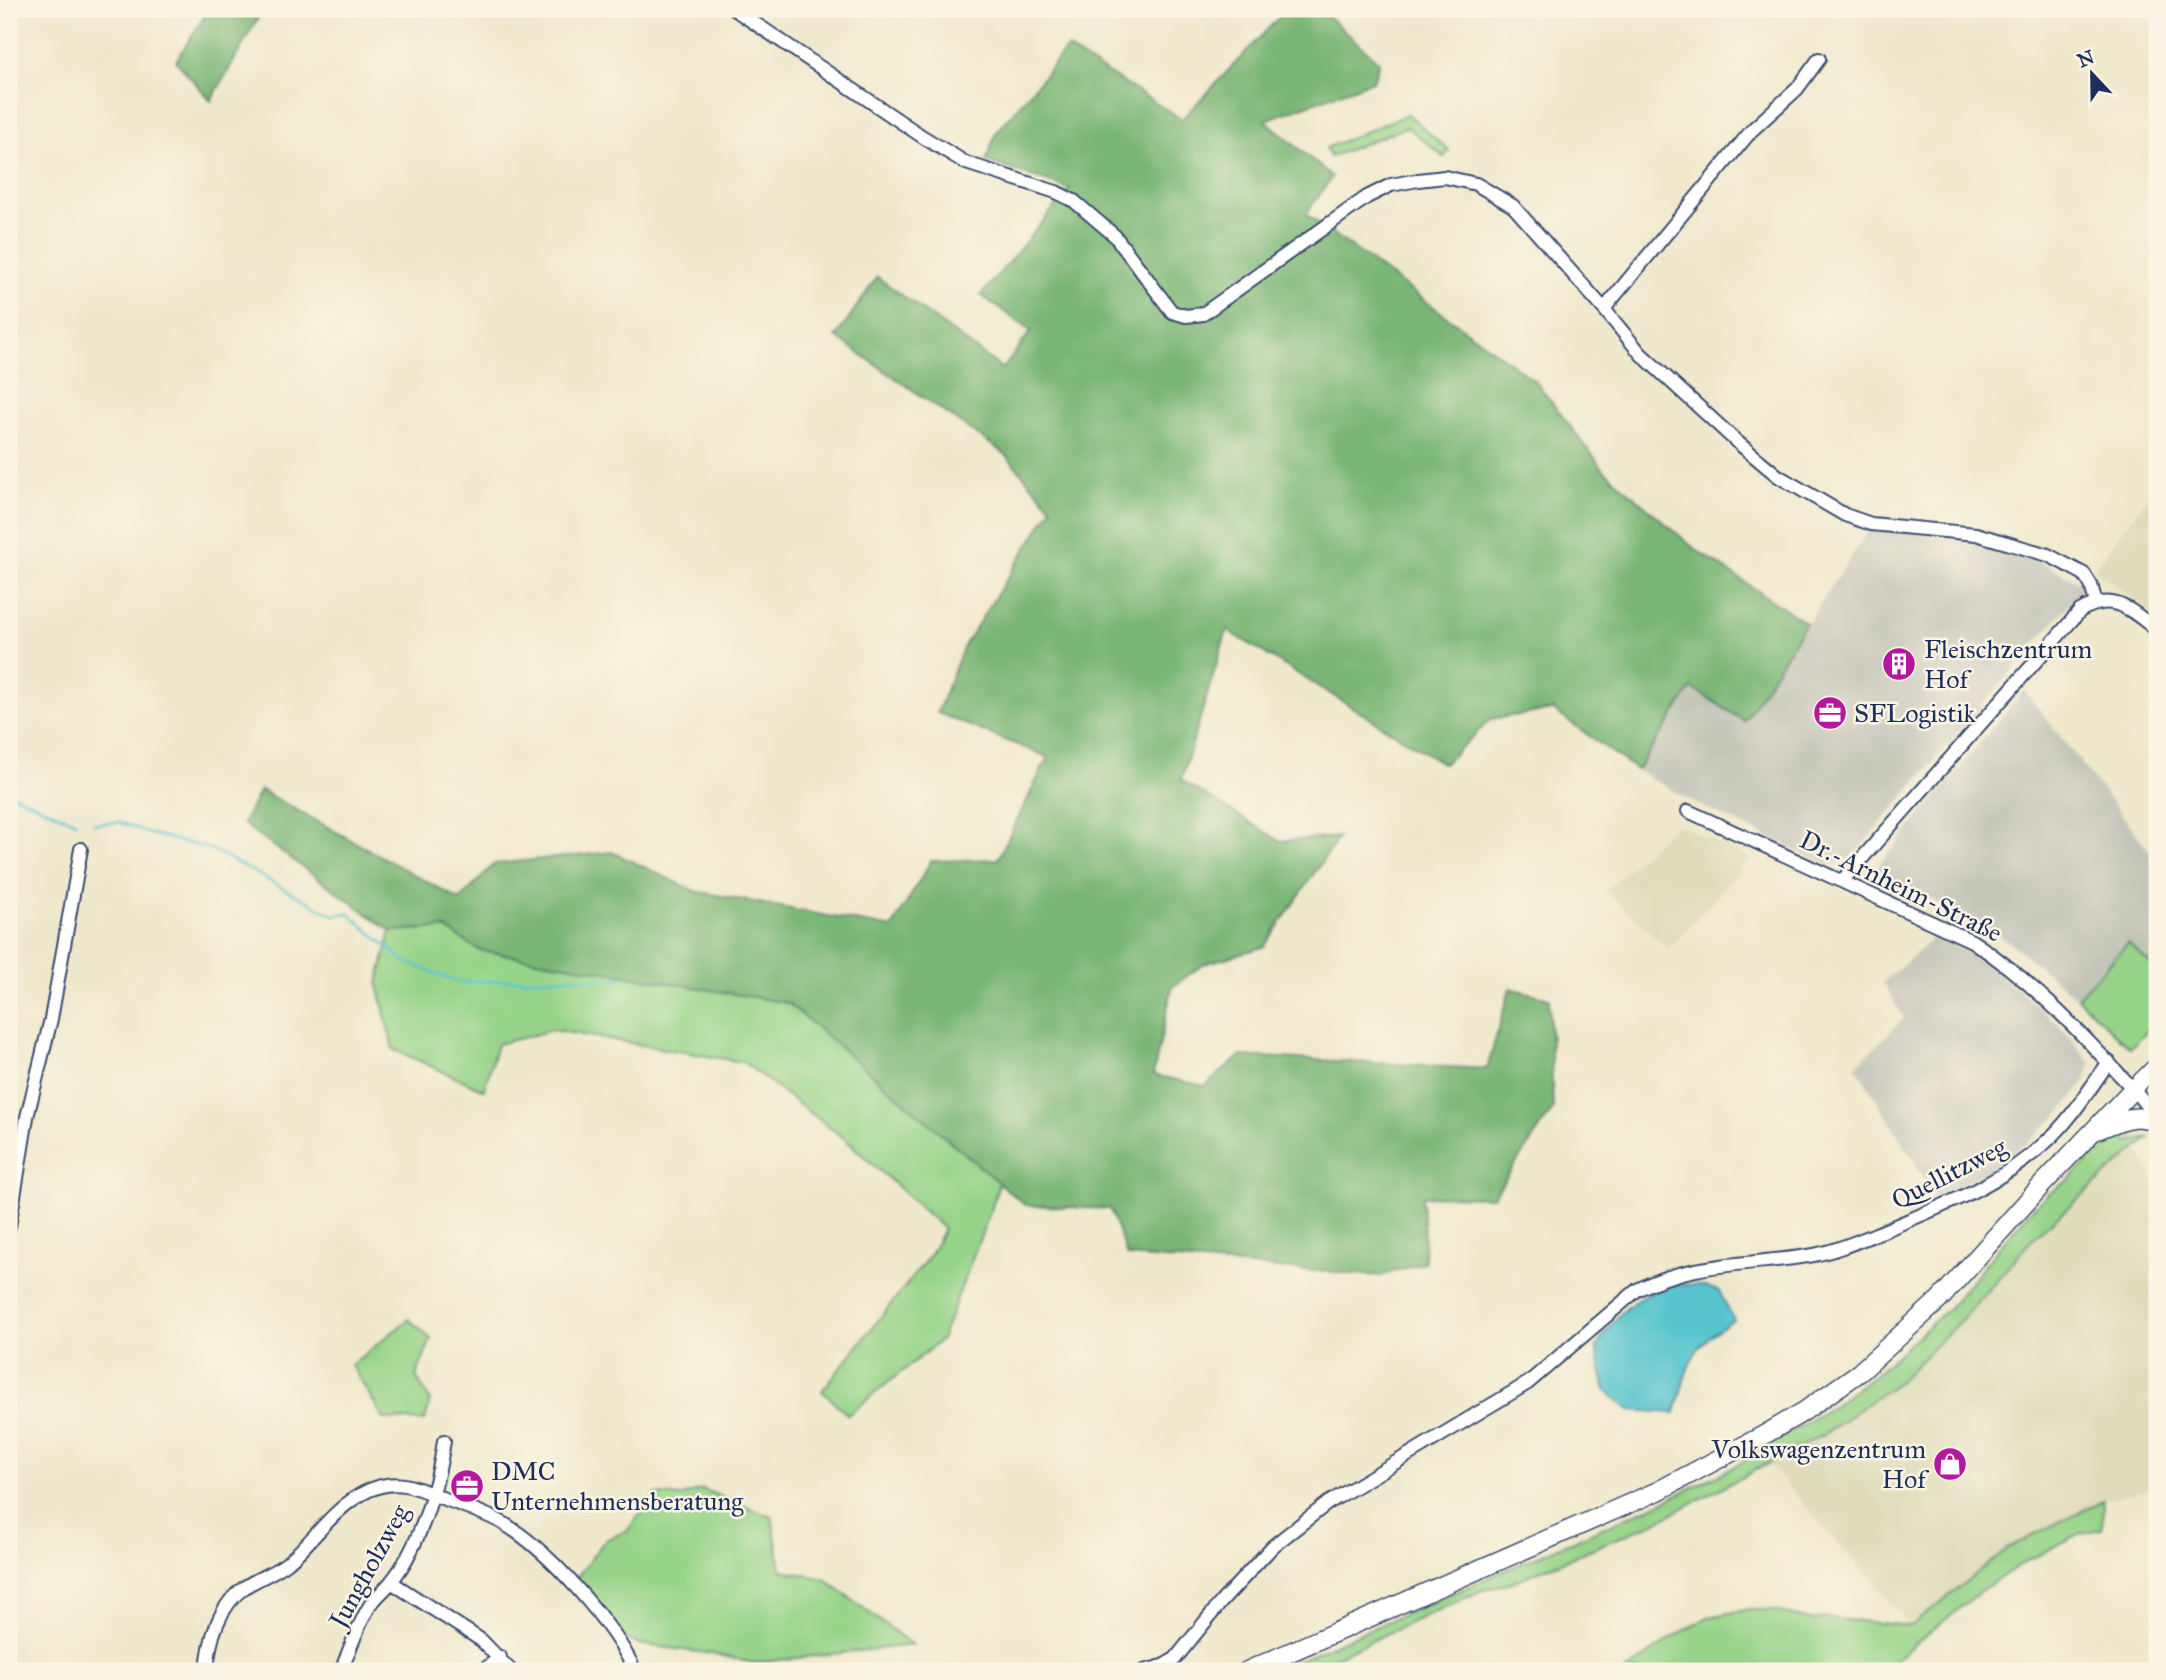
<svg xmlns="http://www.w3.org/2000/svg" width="2166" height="1680" viewBox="0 0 2166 1680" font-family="'IM FELL Great Primer',serif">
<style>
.built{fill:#e0dcbb}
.industrial{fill:#c4c5b9}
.green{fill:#97d489;stroke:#598274;stroke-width:2}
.forest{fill:#79b675;stroke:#4a726a;stroke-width:2}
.water{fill:#58c5ce;stroke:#3a7a96;stroke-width:2}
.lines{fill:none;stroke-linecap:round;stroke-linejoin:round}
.stream{stroke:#58c5ce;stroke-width:2.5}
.minor-casing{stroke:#3b4b6e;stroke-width:16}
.major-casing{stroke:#3b4b6e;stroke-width:19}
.highway-casing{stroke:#3b4b6e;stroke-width:21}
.minor{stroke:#fff;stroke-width:12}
.major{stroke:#fff;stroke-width:16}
.highway{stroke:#fff;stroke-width:18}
.labels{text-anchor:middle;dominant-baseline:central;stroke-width:5;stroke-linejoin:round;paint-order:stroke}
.poi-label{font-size:26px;fill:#1b2f5e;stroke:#fcf5e5;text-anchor:start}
.street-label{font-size:26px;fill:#1b2f5e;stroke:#fcf5e5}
</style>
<rect width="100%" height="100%" fill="#fcf5e5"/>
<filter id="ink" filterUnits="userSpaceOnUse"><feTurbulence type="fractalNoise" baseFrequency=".0143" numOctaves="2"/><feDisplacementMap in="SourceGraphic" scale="14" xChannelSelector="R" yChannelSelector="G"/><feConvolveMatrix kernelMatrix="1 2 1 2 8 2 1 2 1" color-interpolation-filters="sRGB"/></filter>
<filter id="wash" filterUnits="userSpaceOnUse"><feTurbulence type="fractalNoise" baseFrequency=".00686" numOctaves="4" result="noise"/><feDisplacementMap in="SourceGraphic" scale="28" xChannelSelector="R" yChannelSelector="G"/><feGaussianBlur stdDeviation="1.57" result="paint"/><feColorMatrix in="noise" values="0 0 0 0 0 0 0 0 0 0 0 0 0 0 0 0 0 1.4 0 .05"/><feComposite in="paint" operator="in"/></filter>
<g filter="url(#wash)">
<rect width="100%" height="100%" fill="#f0e8cc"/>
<path class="built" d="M2157,485V618L2094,569Z
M1680,825L1751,858L1669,949L1605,891L1668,831Z
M2137,1148L2157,1185V1488L2103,1500L2008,1548L1911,1626L1769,1464L1823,1435L1902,1379L1964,1317L2035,1236Z"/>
<path class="industrial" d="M1870,528L1955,537L1991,545L2035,559L2081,583L2082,589L1851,858L1827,865L1697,804L1637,770L1692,688L1744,720Z
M2024,690L2157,860V970L2128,944L2077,998L2010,942L1876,869Z
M1934,933L1995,970L2059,1025L2091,1063L2084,1083L2060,1113L2028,1142L1983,1174L1936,1197L1856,1066L1904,1018L1883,982L1929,942Z"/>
<path class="green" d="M1408,114L1449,151L1444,157L1407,127L1330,157L1326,148Z
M445,928L479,950L788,1003L999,1182L992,1207L941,1340L848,1415L822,1391L930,1255L944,1229L845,1139L743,1062L553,1030L497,1044L484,1090L393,1049L378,984L391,931Z
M2128,943L2157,970V1020L2130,1048L2077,998Z
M2131,1121L2147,1128L2146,1131L2125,1138L2126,1142L2149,1138L2035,1236L1964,1317L1902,1379L1823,1435L1654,1523L1513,1582L1480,1591L1305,1671H1274L1662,1502L1732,1468L1833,1406L1878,1372L1949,1308L2029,1212L2049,1193L2069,1180L2120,1128Z
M409,1319L431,1339L416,1377L430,1400L425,1421L384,1419L351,1365Z
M702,1489L772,1517L781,1570L825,1579L912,1645L753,1663L714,1654L639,1644L622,1638L574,1581L605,1540L627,1531L656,1494L680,1497Z
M2103,1500L2102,1529L2081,1533L2026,1561L1985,1588L1881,1671H1626L1673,1637L1708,1617L1745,1610H1772L1809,1620L1827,1618L1911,1626L2008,1548Z"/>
<path class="forest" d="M209,9H263L211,101L176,61Z
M1287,9H1320L1379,62L1373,81L1265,120L1332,177L1306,214L1535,381L1605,471L1695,549L1806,623L1744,721L1692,688L1637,770L1553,710L1491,719L1444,764L1227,630L1181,780L1280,841L1339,837L1264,947L1204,964L1172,987L1153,1075L1205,1086L1240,1056L1487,1069L1510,988L1549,998L1553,1109L1493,1197L1422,1196L1425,1262L1380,1276L1127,1256L1110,1209L1025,1205L788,1003L479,950L445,928L391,931L243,824L260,790L460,900L494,864L612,852L695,891L892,928L931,861L998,859L1048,757L937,713L964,646L1052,508L1005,454L836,337L877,277L1003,369L1031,331L981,295L1070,189L986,161L996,133L1067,48L1182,119Z"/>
<path class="water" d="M1674,1284L1700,1285L1719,1291L1734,1320C1687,1346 1689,1366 1675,1413L1630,1410L1606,1391L1596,1348C1619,1310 1632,1298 1674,1284Z"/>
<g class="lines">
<path class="stream" d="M9,793L76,822
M94,824L119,822L151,834L211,849L333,915L348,913L404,961L457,982L559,978L621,979"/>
</g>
</g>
<g filter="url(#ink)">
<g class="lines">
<g class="minor-casing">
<path id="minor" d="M734,9L923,137L966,163L1056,192L1074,201L1115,236L1172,312L1186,316L1203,314L1367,197L1391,185L1418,180L1445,177L1476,184L1513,206L1604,309L1641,354L1736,441L1778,476L1845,515L1871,524L1976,534L2048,555L2084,574L2091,585L2096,603
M1604,309L1752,130L1797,89L1819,59
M1688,811L1972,941C2034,982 2083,1035 2133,1089L2146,1105L2156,1124
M1843,880L2080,611C2114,591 2130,610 2157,630
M9,1227L27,1117L51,1019L81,849
M391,1582L481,1640L511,1671
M9,1666L10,1671
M207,1671C209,1640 219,1605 245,1587C258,1578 274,1573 287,1563C318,1537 340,1497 381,1486C404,1480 421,1490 442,1498C462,1505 482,1512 501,1522C547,1548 613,1623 635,1671
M341,1671C350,1649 357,1627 369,1607C375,1597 384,1591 391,1582C420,1546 438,1486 444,1441
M483,1671L500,1657
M1144,1671L1163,1666L1175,1659L1222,1601L1273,1546L1328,1503L1528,1383L1637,1290C1689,1262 1750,1265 1808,1256C1835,1252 1863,1239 1888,1229C1944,1205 2001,1184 2046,1142C2071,1120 2089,1089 2109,1062"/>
</g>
<g class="major-casing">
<path id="major" d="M2133,1089L2157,1065"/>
</g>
<g class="highway-casing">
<path id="highway" d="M2097,1130C2116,1123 2135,1111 2154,1122
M1247,1671L1658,1491L1764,1435L1803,1412L1860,1372L1939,1300L2040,1187L2133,1089"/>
</g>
<use href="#minor" class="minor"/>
<use href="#major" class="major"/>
<use href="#highway" class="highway"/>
</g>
</g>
<defs>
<g id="building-disc" transform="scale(1.75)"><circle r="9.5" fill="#b5179e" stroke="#fcf5e5"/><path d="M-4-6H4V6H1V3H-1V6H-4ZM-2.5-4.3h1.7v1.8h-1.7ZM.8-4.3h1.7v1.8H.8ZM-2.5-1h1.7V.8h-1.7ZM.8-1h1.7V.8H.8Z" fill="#fff"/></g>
<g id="office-disc" transform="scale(1.75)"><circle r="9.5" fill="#b5179e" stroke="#fcf5e5"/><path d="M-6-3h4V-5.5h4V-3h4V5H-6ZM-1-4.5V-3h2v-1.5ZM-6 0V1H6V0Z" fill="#fff"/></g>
<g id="shop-disc" transform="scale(1.75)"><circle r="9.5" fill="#b5179e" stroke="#fcf5e5"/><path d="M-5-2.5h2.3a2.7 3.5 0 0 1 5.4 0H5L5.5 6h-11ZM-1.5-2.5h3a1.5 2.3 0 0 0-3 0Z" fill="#fff"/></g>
</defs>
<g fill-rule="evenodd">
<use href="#building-disc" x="1899" y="664"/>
<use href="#office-disc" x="1830" y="713"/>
<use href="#shop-disc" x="1950" y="1464"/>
<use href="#office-disc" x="467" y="1486"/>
</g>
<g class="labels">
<g class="poi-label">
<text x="1924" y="649">Fleischzentrum<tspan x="1924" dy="30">Hof</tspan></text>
<text x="1854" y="713">SFLogistik</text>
<text x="1926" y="1449" text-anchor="end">Volkswagenzentrum<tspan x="1926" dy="30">Hof</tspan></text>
<text x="491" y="1471">DMC<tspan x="491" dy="30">Unternehmensberatung</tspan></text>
</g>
<g class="street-label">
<text transform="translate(1901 886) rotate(26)">Dr.-Arnheim-Straße</text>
<text transform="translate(1949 1173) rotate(-27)">Quellitzweg</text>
<text transform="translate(369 1566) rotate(-61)">Jungholzweg</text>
</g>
</g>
<rect width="2166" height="1680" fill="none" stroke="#fcf5e5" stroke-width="35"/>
<g transform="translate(2092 74) rotate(338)" stroke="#fcf5e5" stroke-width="5" paint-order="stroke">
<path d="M0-5L12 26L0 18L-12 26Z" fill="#1b2f5e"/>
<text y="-10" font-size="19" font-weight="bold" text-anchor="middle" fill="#1b2f5e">N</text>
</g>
</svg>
